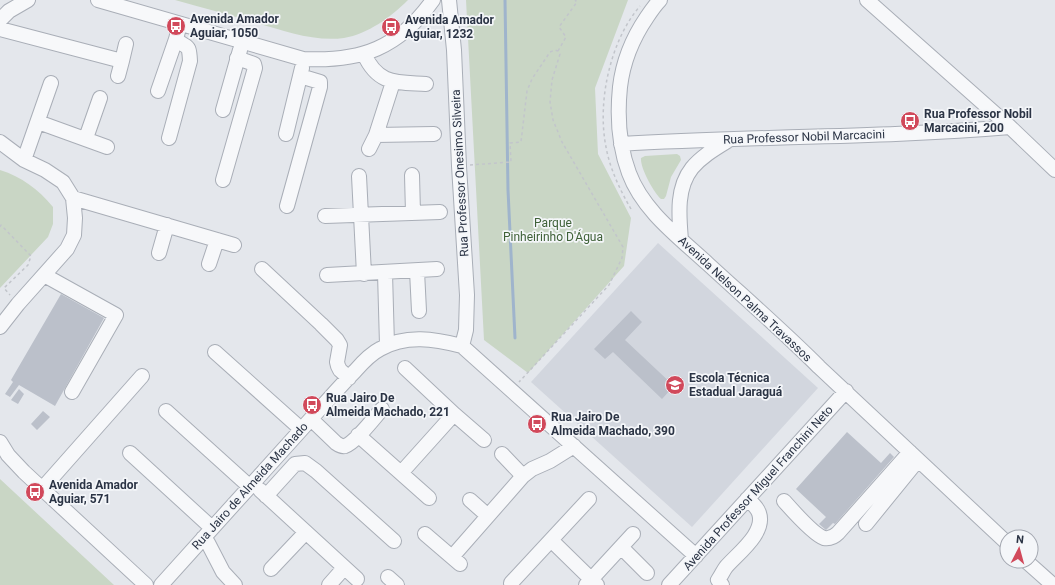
<svg xmlns="http://www.w3.org/2000/svg" width="1055" height="585" viewBox="0 0 1055 585" font-family="Roboto,sans-serif">
<style>
.built{fill:#d2d6de}
.green{fill:#c9d6c5}
.lines{fill:none;stroke-linecap:round;stroke-linejoin:round}
.stream{stroke:#9fb4cc;stroke-width:3}
.building{fill:#bbc0ca}
.minor-casing{stroke:#a9aeb7;stroke-width:16}
.path{stroke:#c2c5cb;stroke-width:1.5;stroke-dasharray:3 3;stroke-linecap:butt}
.minor{stroke:#f7f8fa;stroke-width:14}
.labels{text-anchor:middle;dominant-baseline:central;stroke-width:3.5;stroke-linejoin:round;paint-order:stroke}
.poi-label{font-size:12px;font-weight:bold;fill:#2b3445;stroke:#f4f6f9;text-anchor:start}
.street-label{font-size:12px;fill:#2b3445;stroke:#f4f6f9}
.park-label{font-size:12px;fill:#3f6138;stroke:#f4f6f9}
</style>
<rect width="100%" height="100%" fill="#e4e7ec"/>
<path class="built" d="M658,243L818,388L692,527L531,382Z"/>
<path class="green" d="M175,0H408C391,17 368,34 344,38C315,42 284,31 257,23C230,15 203,8 175,0Z
M466,0H628L595,88L598,154L631,218L624,266L528,373L484,340Z
M677,154L680,156L681,160L671,177L666,196L664,199H661C654,193 640,168 641,158L645,156Z
M0,170C22,177 38,189 53,207V224L48,237L0,288Z
M0,479L114,585H0Z"/>
<g class="lines">
<path class="stream" d="M505,0L508,190L515,338"/>
</g>
<path class="building" d="M61,294L104,318L55,406L19,385L10,397L5,394L13,382L11,380Z
M631,311L642,322L625,340L674,386L662,399L613,352L605,359L594,349Z
M19,389L24,394L18,404L11,400Z
M43,411L50,417L37,430L31,424Z
M847,432L881,463L890,453L894,457L835,524L833,523L826,530L819,524L826,517L796,489Z"/>
<g class="lines">
<g class="minor-casing">
<path id="minor" d="M98,0L303,59C361,62 399,48 433,0
M449,0L454,50L459,166L467,295L466,330L462,346
M660,0C655,5 651,11 647,17C632,39 623,61 620,87C617,116 619,146 629,173C643,211 679,237 708,264C745,298 783,331 819,367L1007,543
M867,0L1010,127L1055,170
M0,20L9,11L28,0
M0,29L122,61L126,44
M364,54C378,85 396,82 426,84
M118,76L122,61
M158,91L176,39
M223,110L240,50
M38,122L107,147
M286,134L302,68
M376,135L434,134
M86,138L100,98
M169,138L190,61C189,41 187,50 176,39L180,24
M0,142L24,160L45,170L63,182L73,198L75,218L74,235L67,249L18,304L0,327
M621,144C750,136 881,138 1010,127
M369,149L376,135L393,82
M24,160L51,83
M412,175L413,213
M359,176L364,274
M223,180L255,68L254,64L237,58
M73,198L234,245
M287,206L320,87V82L300,76
M325,216L440,212
M681,240C679,216 676,188 692,168C702,156 716,148 729,140
M159,253L167,225
M209,264L217,240
M262,269L321,324L337,340L340,345L337,362L338,366L340,370L349,378
M417,271L419,311
M385,273L387,345
M44,275L116,315L72,392
M327,275L437,269
M215,352L301,429
M166,411L249,486
M454,414L484,440
M311,419L336,443C339,445 342,447 345,446C355,443 375,417 382,409
M358,435L429,498
M0,442L8,455L24,472L146,585
M130,453L212,528
M502,454L523,476
M401,473L454,414L405,368
M42,489L142,376
M260,490L357,579
M266,496L295,464L305,463L316,471L394,541
M470,500L488,516
M784,501C792,510 814,535 824,538C830,539 834,537 838,533L910,452
M866,524L918,460
M425,534L460,564
M203,538L208,543L223,572L235,585
M551,540L597,585
M621,547L647,573
M452,557L523,476L532,469L550,461L574,446
M1026,561L1053,585
M271,569L306,532
M388,577L397,585
M511,583L589,499
M161,585C213,527 265,469 318,411C330,398 342,384 355,371C362,363 370,354 380,349C406,334 435,339 462,346L696,556
M329,585L344,568
M586,585L633,534
M669,585L846,391
M722,585L718,580C721,576 723,571 726,567C737,554 766,533 759,513C757,507 752,503 747,499"/>
</g>
<path class="path" d="M558,51L566,37L559,27L577,2L575,0
M470,165L511,162L510,143L521,142L527,91L532,79L550,52L555,50L558,51L560,54L552,80L550,102L553,120L562,142L623,247L622,258L609,285L519,382
M631,209C620,190 610,169 606,147C597,102 610,41 640,6
M0,227L1,225L31,256L28,265L4,288L10,295"/>
<use href="#minor" class="minor"/>
</g>
<defs>
<g id="bus-disc" transform="scale(1)"><circle r="9.5" fill="#d1495b" stroke="#f4f6f9"/><path d="M-5-6H5V4H4V6H2V4H-2V6H-4V4H-5ZM-3.5-4V0h7V-4ZM-3.5 1.2v1.5H-2V1.2ZM2 1.2v1.5H3.5V1.2Z" fill="#fff"/></g>
<g id="university-disc" transform="scale(1)"><circle r="9.5" fill="#d1495b" stroke="#f4f6f9"/><path d="M0-5L7-2L0 1L-7-2ZM-4 1L0 2.5L4 1V4Q0 6-4 4Z" fill="#fff"/></g>
</defs>
<g fill-rule="evenodd">
<use href="#bus-disc" x="176" y="26"/>
<use href="#bus-disc" x="391" y="27"/>
<use href="#bus-disc" x="910" y="121"/>
<use href="#university-disc" x="675" y="385"/>
<use href="#bus-disc" x="312" y="405"/>
<use href="#bus-disc" x="537" y="424"/>
<use href="#bus-disc" x="35" y="492"/>
</g>
<g class="labels">
<g class="poi-label">
<text x="190" y="19">Avenida Amador<tspan x="190" dy="14">Aguiar, 1050</tspan></text>
<text x="405" y="20">Avenida Amador<tspan x="405" dy="14">Aguiar, 1232</tspan></text>
<text x="924" y="114">Rua Professor Nobil<tspan x="924" dy="14">Marcacini, 200</tspan></text>
<text x="689" y="378">Escola Técnica<tspan x="689" dy="14">Estadual Jaraguá</tspan></text>
<text x="326" y="398">Rua Jairo De<tspan x="326" dy="14">Almeida Machado, 221</tspan></text>
<text x="551" y="417">Rua Jairo De<tspan x="551" dy="14">Almeida Machado, 390</tspan></text>
<text x="49" y="485">Avenida Amador<tspan x="49" dy="14">Aguiar, 571</tspan></text>
</g>
<g class="street-label">
<text transform="translate(804 137) rotate(-2)">Rua Professor Nobil Marcacini</text>
<text transform="translate(460 173) rotate(-93)">Rua Professor Onesimo Silveira</text>
<text transform="translate(745 299) rotate(43)">Avenida Nelson Palma Travassos</text>
<text transform="translate(250 486) rotate(-48)">Rua Jairo de Almeida Machado</text>
<text transform="translate(758 488) rotate(-48)">Avenida Professor Miguel Franchini Neto</text>
</g>
<g class="park-label">
<text x="553" y="223">Parque<tspan x="553" dy="14">Pinheirinho D'Água</tspan></text>
</g>
</g>
<g transform="translate(1019 549) rotate(6)"><circle r="19" fill="#f4f6f9" stroke="#a4a8b1"/>
<path d="M0-3L7 15L0 10L-7 15Z" fill="#d1495b"/>
<text y="-6" font-size="11" font-weight="bold" text-anchor="middle" fill="#2b3445">N</text>
</g>
</svg>
